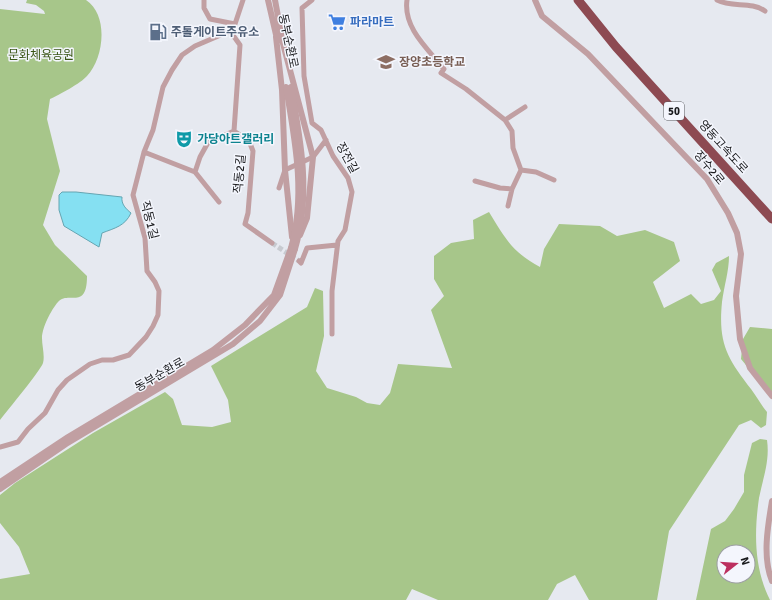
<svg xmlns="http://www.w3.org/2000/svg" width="772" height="600" viewBox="0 0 772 600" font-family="Signika,'Noto Sans KR',sans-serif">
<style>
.green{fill:#a7c68a;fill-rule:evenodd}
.water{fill:#85e0f2;stroke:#65a5b2}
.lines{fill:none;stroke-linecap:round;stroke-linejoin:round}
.minor-tunnel{stroke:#c7cad0;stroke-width:5;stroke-dasharray:5 2.5;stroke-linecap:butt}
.minor{stroke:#c19fa2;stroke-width:5}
.tertiary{stroke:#c19fa2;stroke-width:6}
.motorway{stroke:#8d4a52;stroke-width:9}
.tertiary-bridge{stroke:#c19fa2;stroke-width:6}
.labels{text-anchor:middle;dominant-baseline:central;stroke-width:3;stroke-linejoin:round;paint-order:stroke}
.shield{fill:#f4f6fd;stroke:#5b5c60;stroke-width:1}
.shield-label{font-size:11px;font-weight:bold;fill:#191a1d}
.shop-label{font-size:12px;font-weight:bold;fill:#366cbe;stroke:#f4f6fd;text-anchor:start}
.service-label{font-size:12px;font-weight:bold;fill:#4e5e75;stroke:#f4f6fd;text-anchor:start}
.street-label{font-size:12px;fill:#191a1d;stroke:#f4f6fd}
.park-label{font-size:12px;fill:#395515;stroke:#f4f6fd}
.education-label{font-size:12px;font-weight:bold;fill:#785e54;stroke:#f4f6fd;text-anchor:start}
.culture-label{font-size:12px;font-weight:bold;fill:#0d838f;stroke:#f4f6fd;text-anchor:start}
</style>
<rect width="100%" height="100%" fill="#e6e9f0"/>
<path class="green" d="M27,0H86C109,15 104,58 87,76C81,83 59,95 50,99L47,119L60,171L43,225L55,245L87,276C87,311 68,290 58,302C51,310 42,328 42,338C42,346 45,356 43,363C41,370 7,411 0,420V9L45,14L44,11L36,5L26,3Z
M489,212C505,238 512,252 540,267L544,249L559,224L600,226L617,236L645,230L674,242L680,261L653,282L664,308L691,294L701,304L714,300L721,291L712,270L716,263L729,256C729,271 724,286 722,302C718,343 727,358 751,389C757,397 761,405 767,412L766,425L761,428L751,420L739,425L669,531L657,600H589L575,575L557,584L548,600H438L412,589L406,600H0V579L30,574L19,547L0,523V495L15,483L93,433L165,392L173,399L182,425L212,427L231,422L228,400L211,366L307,307L315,288L323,291L324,336L316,371L327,388L356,397L367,403L380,405L390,393L398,364L452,368L431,310L444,296L434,279V256L451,243L474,239L473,220Z
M750,327L772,329V397L741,359L743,339Z
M760,439L767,440C770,461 763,478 759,498C754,533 754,568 770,600H696L711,529L725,521L734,509L744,492V475L752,443ZM724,552H748V576H724Z"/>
<path class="water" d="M62,192H76L122,197C121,204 126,209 131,213C125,226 115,228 102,233L99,247L64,226L59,210V195Z"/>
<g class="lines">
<path class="minor-tunnel" d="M272,243L299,261"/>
<path class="minor" d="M204,0V8L210,19L235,24
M312,0L302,8L304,76L312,123L321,130L333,156L348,178L352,192L345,230L338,241L332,291V334
M407,0C403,28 428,49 444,69L441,73L466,89L505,120L512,131L513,148L521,170L512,189L508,206
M717,0C732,8 751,1 765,11
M230,31L240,45L234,131L249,141L253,151L248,213L245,224L272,243
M505,120L525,107
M144,152L195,172L219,202
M521,170L536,172L554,180
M195,172L200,157L210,139H216L234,131
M475,181L500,188L512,189
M279,188L285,170L313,157L326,140
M299,261L301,263L307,248L337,245
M0,447L18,442L28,429L45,413L58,390L67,380L90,364L102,360H113L129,355L146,337L153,326L158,315L159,291L155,282L147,271L145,238L133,195L144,152L153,130L163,87L172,70L182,55L195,46L230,31L235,24L243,0"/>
<path class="tertiary" d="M268,0L277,39
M275,0L282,38
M535,0L542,16L588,54L707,179L728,213L737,233L741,254L736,296L740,339L750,368L772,396
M281,36L313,157L307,218L300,235
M276,37L282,90L285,170L292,237
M0,482L68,437L213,350L245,325L274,295L291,248
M0,489L66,444L233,344L260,321L280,295L295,249
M772,501C768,525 762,557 772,581"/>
<path class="motorway" d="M578,0L616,47L772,219"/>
<path class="tertiary-bridge" d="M286,87C295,140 306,195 291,248
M291,87C301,141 311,195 295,249"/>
</g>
<defs>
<g id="supermarket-bare" transform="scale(1.38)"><path d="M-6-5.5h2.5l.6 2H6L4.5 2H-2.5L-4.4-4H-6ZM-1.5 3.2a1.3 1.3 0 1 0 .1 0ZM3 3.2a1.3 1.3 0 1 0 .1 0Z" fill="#3f7fe0" stroke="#f4f6fd" stroke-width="2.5" paint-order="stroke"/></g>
<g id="fuel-bare" transform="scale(1.38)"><path d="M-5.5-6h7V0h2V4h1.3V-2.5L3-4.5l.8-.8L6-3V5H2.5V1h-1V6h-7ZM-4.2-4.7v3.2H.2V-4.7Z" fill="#5c6f8a" stroke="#f4f6fd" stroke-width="2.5" paint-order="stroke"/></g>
<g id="school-bare" transform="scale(1.38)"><path d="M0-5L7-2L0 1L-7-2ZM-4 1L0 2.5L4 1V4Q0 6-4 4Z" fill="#8d6e63" stroke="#f4f6fd" stroke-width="2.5" paint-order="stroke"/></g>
<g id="theatre-bare" transform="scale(1.38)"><path d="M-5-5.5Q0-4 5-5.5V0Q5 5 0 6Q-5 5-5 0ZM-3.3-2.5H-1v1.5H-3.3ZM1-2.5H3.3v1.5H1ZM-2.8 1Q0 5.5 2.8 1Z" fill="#0f9aa8" stroke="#f4f6fd" stroke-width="2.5" paint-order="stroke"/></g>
</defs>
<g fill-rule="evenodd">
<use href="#supermarket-bare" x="337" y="22"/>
<use href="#fuel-bare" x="158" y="32"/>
<use href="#school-bare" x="386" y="62"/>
<use href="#theatre-bare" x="184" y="139"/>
</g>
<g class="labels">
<rect class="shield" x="664" y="102" width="20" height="18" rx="3"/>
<g class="shield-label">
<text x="674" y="111">50</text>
</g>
<g class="shop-label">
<text x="350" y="22">파라마트</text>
</g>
<g class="service-label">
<text x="171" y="32">주톨게이트주유소</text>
</g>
<g class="street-label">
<text transform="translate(288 41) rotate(78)">동부순환로</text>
<text transform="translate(723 147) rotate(48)">영동고속도로</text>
<text transform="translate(347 158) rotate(61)">장전길</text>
<text transform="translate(709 168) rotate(50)">장수2로</text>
<text transform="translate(240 174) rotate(-85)">적동2길</text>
<text transform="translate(149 220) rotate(76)">직동1길</text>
<text transform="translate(160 375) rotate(-30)">동부순환로</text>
</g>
<g class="park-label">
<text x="41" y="55">문화체육공원</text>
</g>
<g class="education-label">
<text x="399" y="62">장양초등학교</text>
</g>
<g class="culture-label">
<text x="197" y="139">가당아트갤러리</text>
</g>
</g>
<g transform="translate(736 564) rotate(73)"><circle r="19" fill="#f4f6fd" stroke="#9c9ea3"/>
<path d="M0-3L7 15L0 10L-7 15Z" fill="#bc2f5f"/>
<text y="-6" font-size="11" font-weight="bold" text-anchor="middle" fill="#191a1d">N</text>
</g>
</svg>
